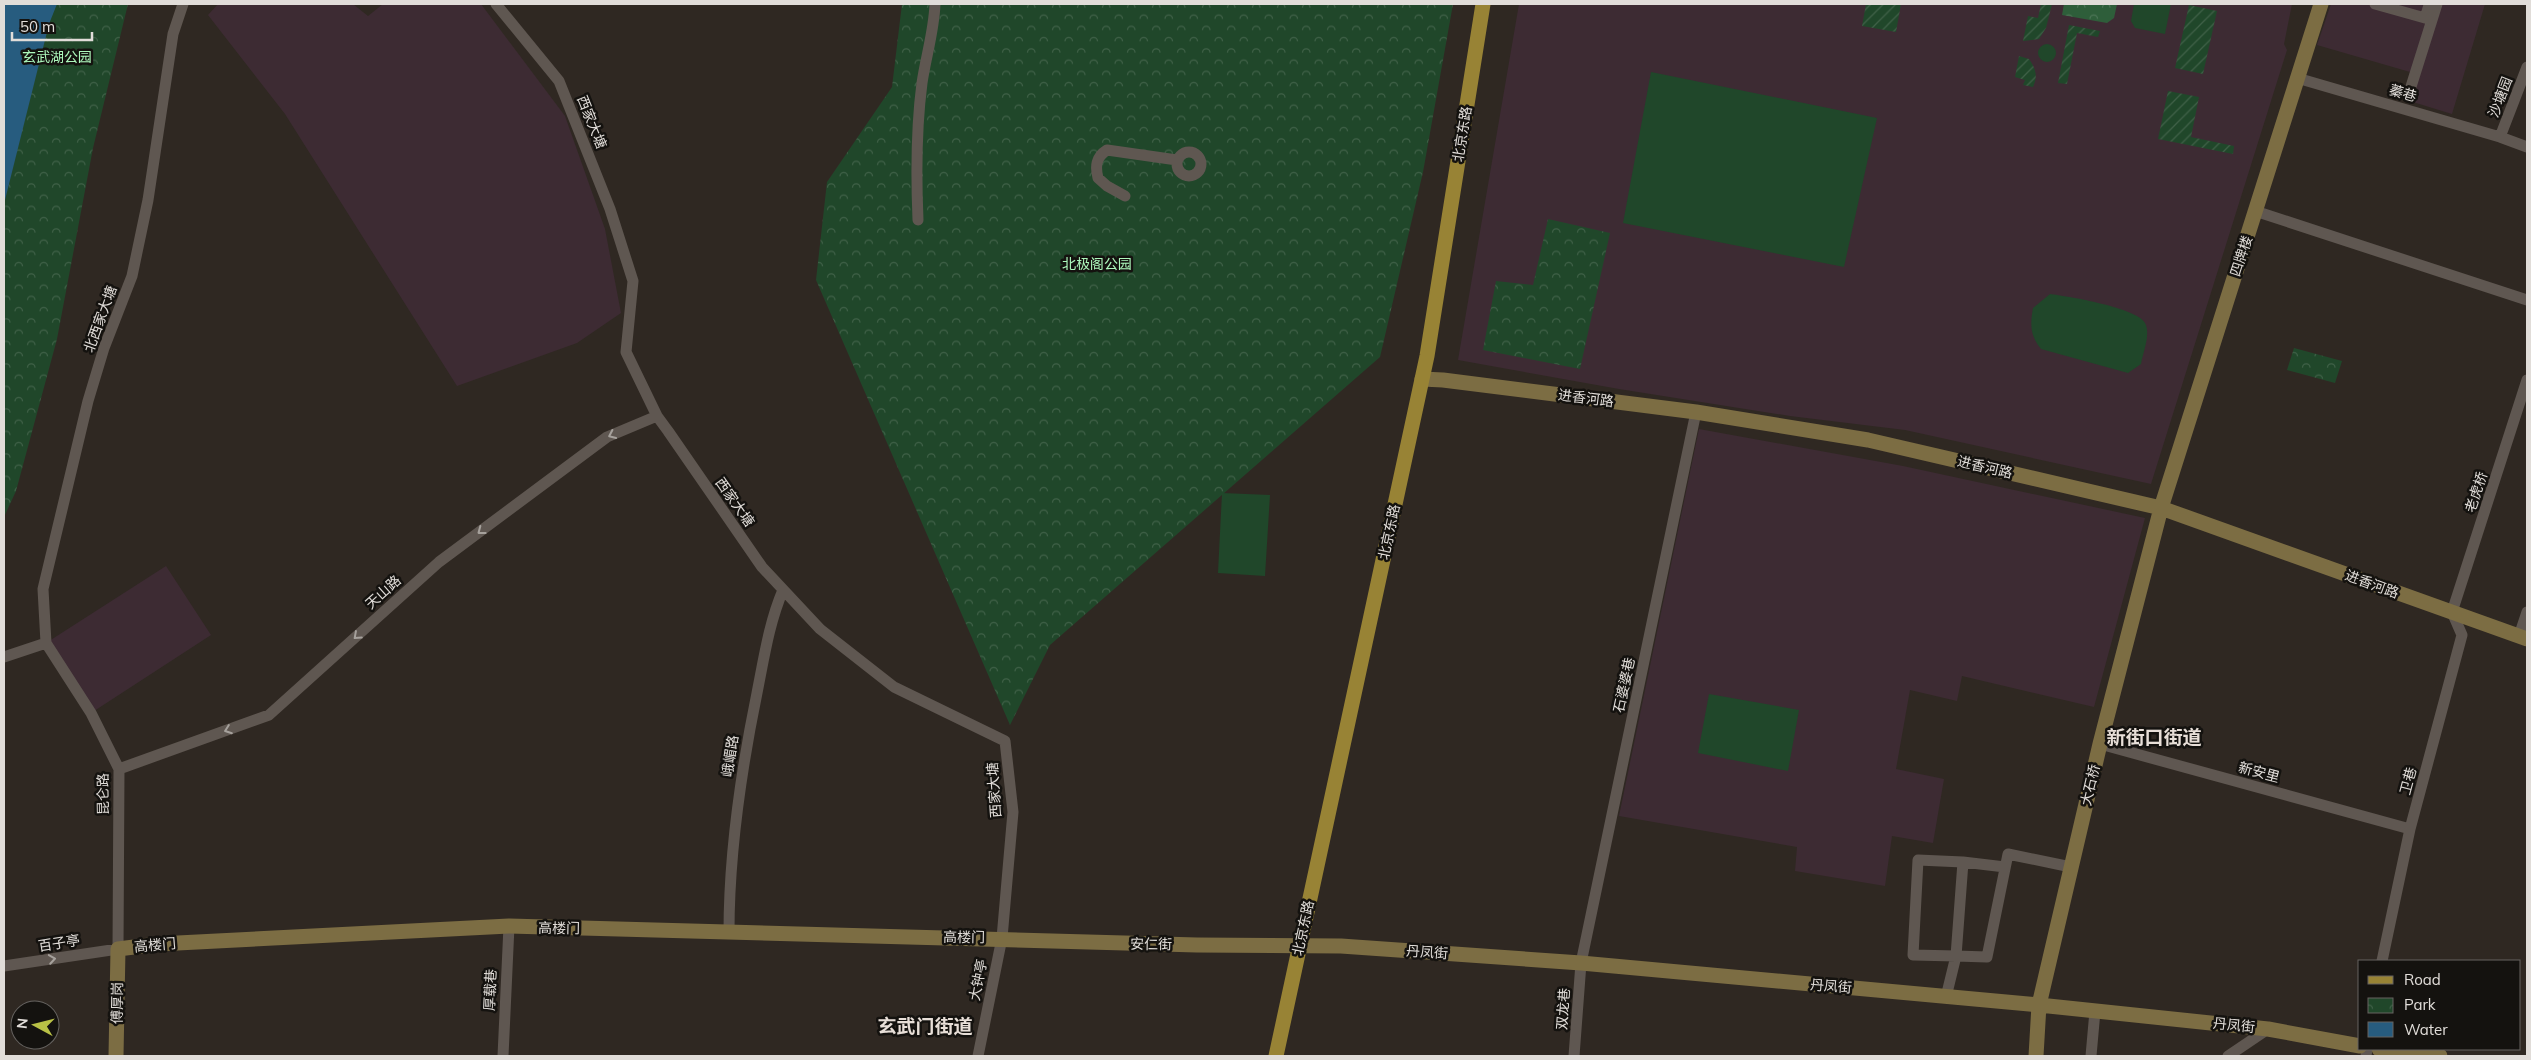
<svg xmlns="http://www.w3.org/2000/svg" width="2531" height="1060" viewBox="0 0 2531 1060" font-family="Mulish,'Noto Sans SC',sans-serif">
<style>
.education{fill:#3d2b33}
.grass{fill:#20472a}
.forest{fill:url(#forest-crowns)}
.park{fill:url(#park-crowns)}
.garden{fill:url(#garden-furrows)}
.water{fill:#275c7f}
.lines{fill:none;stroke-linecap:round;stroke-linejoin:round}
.street{stroke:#5f5751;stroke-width:11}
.secondary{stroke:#7c6d43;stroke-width:15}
.primary{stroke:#988335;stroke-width:15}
.oneway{stroke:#a6a19c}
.labels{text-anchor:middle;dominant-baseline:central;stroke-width:5;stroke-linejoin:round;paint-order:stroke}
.park-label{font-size:14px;fill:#adf8bc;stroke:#14120f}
.street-label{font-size:14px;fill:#e1ddd9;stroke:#14120f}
.district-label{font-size:19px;font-weight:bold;fill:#e8dfd8;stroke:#14120f}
</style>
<defs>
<pattern id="forest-crowns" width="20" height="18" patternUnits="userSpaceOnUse" patternTransform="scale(1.25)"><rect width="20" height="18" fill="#2e5e3a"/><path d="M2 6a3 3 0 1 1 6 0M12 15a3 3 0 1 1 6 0" fill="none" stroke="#4c7556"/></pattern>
<pattern id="park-crowns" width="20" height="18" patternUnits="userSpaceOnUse" patternTransform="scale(1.25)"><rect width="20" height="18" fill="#20472a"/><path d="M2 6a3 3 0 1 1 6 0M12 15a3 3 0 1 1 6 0" fill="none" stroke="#406148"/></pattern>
<pattern id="garden-furrows" width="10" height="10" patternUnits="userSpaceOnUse" patternTransform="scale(1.25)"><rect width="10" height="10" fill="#20472a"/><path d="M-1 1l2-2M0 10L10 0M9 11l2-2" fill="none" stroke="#406148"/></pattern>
</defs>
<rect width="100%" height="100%" fill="#2f2822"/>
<path class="education" d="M218,4H353L368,16L383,4H481L565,116L605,229L621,313L577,343L457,386L285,114L208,15Z
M1519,4H2292L2284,44L2287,50L2151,484L1905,430L1790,416L1619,389L1458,360Z
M2331,4H2485L2452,114L2403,99L2410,72L2317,45Z
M1699,429L1903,466L2145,518L2094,707L1962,676L1957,701L1910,690L1896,769L1944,779L1933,843L1892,836L1885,886L1795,871L1797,847L1619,816Z
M166,566L211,635L91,713L46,643Z"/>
<path class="grass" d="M2134,4H2171L2165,34L2135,28L2131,21Z
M2038 53a9 9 0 1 1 18 0a9 9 0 1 1-18 0Z
M1651,72L1877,118L1844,267L1623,223Z
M2050,294C2067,296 2138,308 2145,323C2151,334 2143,352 2141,364L2128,373L2041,349C2030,336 2030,324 2033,308Z
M1222,493L1270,495L1265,576L1218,573Z
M1709,694L1799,710L1788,771L1698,753Z"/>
<path class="forest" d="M2064,4H2117L2114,18L2107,23L2062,15Z"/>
<path class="park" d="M4,4H128L93,148L57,339L16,491L4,517Z
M902,4H1453L1423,172L1380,357L1050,645L1010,725L816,280L827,182L892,87Z
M1548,219L1610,233L1580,369L1483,350L1496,281L1533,285Z
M2294,348L2342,361L2335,383L2287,370Z"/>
<path class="garden" d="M1866,4H1901L1896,32L1862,26Z
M2041,4H2052L2046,28L2039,39L2023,41L2028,16L2038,18Z
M2189,5L2217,11L2203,74L2175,68Z
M2069,25L2100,31L2098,37L2077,33L2067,84L2058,83Z
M2019,56L2029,59C2036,69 2038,76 2033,87L2023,85L2025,80L2015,77Z
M2168,91L2199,97L2191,137L2234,146L2233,154L2158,139Z"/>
<path class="water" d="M4,4H57L49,24L4,204Z"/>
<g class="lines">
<path class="street" d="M496,4L559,81L610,209L633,281L626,352L657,416L668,431L762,567L820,629L894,687L1005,741L1013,812L1002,938L978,1056
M2375,4L2425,18L2429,5
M2297,78L2500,137L2527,147
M2409,93L2437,4
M2500,137L2527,67
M1177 164a12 12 0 1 1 24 0a12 12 0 1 1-24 0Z
M1125,196L1107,186L1098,178C1095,166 1096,157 1107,150L1177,160
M2255,211L2527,300
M918,220C916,173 916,129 922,83C926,56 934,31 935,4
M2519,636L2527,612
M4,657L46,643
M2100,744L2410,829
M119,769L269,715L439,562L607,437L657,416
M1963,862L1918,860L1913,955L1956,956L1963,862L2005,867
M729,932C729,852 741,771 757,693C764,658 769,623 783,590
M2382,961L2410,829L2462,635L2452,612L2527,380
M4,966L118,949L119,769L91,713L46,643L43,589L88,401L104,348L132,276L148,200L173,34L183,4
M1946,997L1956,956L1987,957L2008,854L2071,867
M503,1056L509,926
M1574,1056L1581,963L1696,412
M2091,1056L2095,1011
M2228,1056L2268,1029
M2366,1056L2367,1049"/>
<path class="secondary" d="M1422,379L1443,380L1696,412L1868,440L2161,508L2527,639
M2379,1049L2440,1056
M116,1056L118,949L158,944L509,926L1197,945L1341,946L1581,963L2039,1005L2268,1029L2360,1046
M2036,1056L2039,1005L2100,744L2161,508L2321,4"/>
<path class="primary" d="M1276,1056L1427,356L1483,4"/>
</g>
<defs><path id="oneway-chevron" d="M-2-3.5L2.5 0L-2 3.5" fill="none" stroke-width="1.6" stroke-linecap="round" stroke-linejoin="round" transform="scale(1.25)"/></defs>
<g class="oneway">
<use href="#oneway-chevron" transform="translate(612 435) rotate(155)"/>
<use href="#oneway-chevron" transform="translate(481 531) rotate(143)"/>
<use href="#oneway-chevron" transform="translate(357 636) rotate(138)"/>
<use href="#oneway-chevron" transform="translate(228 730) rotate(160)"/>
<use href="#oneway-chevron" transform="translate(52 959) rotate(-9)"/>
</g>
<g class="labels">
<g class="park-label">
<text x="57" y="57">玄武湖公园</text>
<text x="1097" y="264">北极阁公园</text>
</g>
<g class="street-label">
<text transform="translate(2403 93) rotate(16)">蓁巷</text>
<text transform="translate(2500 97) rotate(-69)">沙塘园</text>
<text transform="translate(592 122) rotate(68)">西家大塘</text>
<text transform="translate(1462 134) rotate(-81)">北京东路</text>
<text transform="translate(2241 256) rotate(-72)">四牌楼</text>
<text transform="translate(100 319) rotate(-70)">北西家大塘</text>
<text transform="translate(1586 398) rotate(7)">进香河路</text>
<text transform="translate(1985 467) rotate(13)">进香河路</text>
<text transform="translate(2476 492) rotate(-72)">老虎桥</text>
<text transform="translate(735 502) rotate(55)">西家大塘</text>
<text transform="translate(1389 532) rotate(-78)">北京东路</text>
<text transform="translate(2372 584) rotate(20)">进香河路</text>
<text transform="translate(383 592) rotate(-42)">天山路</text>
<text transform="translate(1624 685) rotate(-78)">石婆婆巷</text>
<text transform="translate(730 756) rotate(-81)">峨嵋路</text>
<text transform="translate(2259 772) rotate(15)">新安里</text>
<text transform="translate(2408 781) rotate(-75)">卫巷</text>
<text transform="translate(2090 785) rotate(-77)">大石桥</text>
<text transform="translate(994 790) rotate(-94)">西家大塘</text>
<text transform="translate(103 794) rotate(-91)">昆仑路</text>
<text transform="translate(559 928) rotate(1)">高楼门</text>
<text transform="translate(1303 928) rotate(-78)">北京东路</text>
<text transform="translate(964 937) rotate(1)">高楼门</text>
<text transform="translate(59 943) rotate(-9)">百子亭</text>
<text transform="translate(1151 944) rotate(1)">安仁街</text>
<text transform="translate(155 945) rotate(-5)">高楼门</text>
<text transform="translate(1427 952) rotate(4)">丹凤街</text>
<text transform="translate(978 980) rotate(-79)">大钟亭</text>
<text transform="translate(1831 986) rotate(5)">丹凤街</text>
<text transform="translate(490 990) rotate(-87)">厚载巷</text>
<text transform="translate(117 1003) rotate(-89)">傅厚岗</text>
<text transform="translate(1563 1009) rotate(-86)">双龙巷</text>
<text transform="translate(2234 1025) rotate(6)">丹凤街</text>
</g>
<g class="district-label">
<text x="2154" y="737">新街口街道</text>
<text x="925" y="1026">玄武门街道</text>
</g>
</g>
<rect width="2531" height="1060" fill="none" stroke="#e1ddd9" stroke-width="10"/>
<rect x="2358" y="960" width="162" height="90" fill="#14120f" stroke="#666360"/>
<rect x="2368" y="976" width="25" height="8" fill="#988335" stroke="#666360"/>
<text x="2404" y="985" font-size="15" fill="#e1ddd9">Road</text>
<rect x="2368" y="998" width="25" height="15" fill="url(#park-crowns)" stroke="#666360"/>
<text x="2404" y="1010" font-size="15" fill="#e1ddd9">Park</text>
<rect x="2368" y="1022" width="25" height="15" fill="#275c7f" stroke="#666360"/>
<text x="2404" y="1035" font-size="15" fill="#e1ddd9">Water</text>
<g transform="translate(35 1025) rotate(277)"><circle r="24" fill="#14120f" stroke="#666360"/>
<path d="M0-4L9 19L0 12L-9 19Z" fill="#b9c146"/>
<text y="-8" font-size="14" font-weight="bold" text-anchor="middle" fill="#e1ddd9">N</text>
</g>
<path d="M12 32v8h80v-8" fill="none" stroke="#e1ddd9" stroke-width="2.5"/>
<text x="20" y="32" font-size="15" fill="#e1ddd9" stroke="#14120f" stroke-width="4" paint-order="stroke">50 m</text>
</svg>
